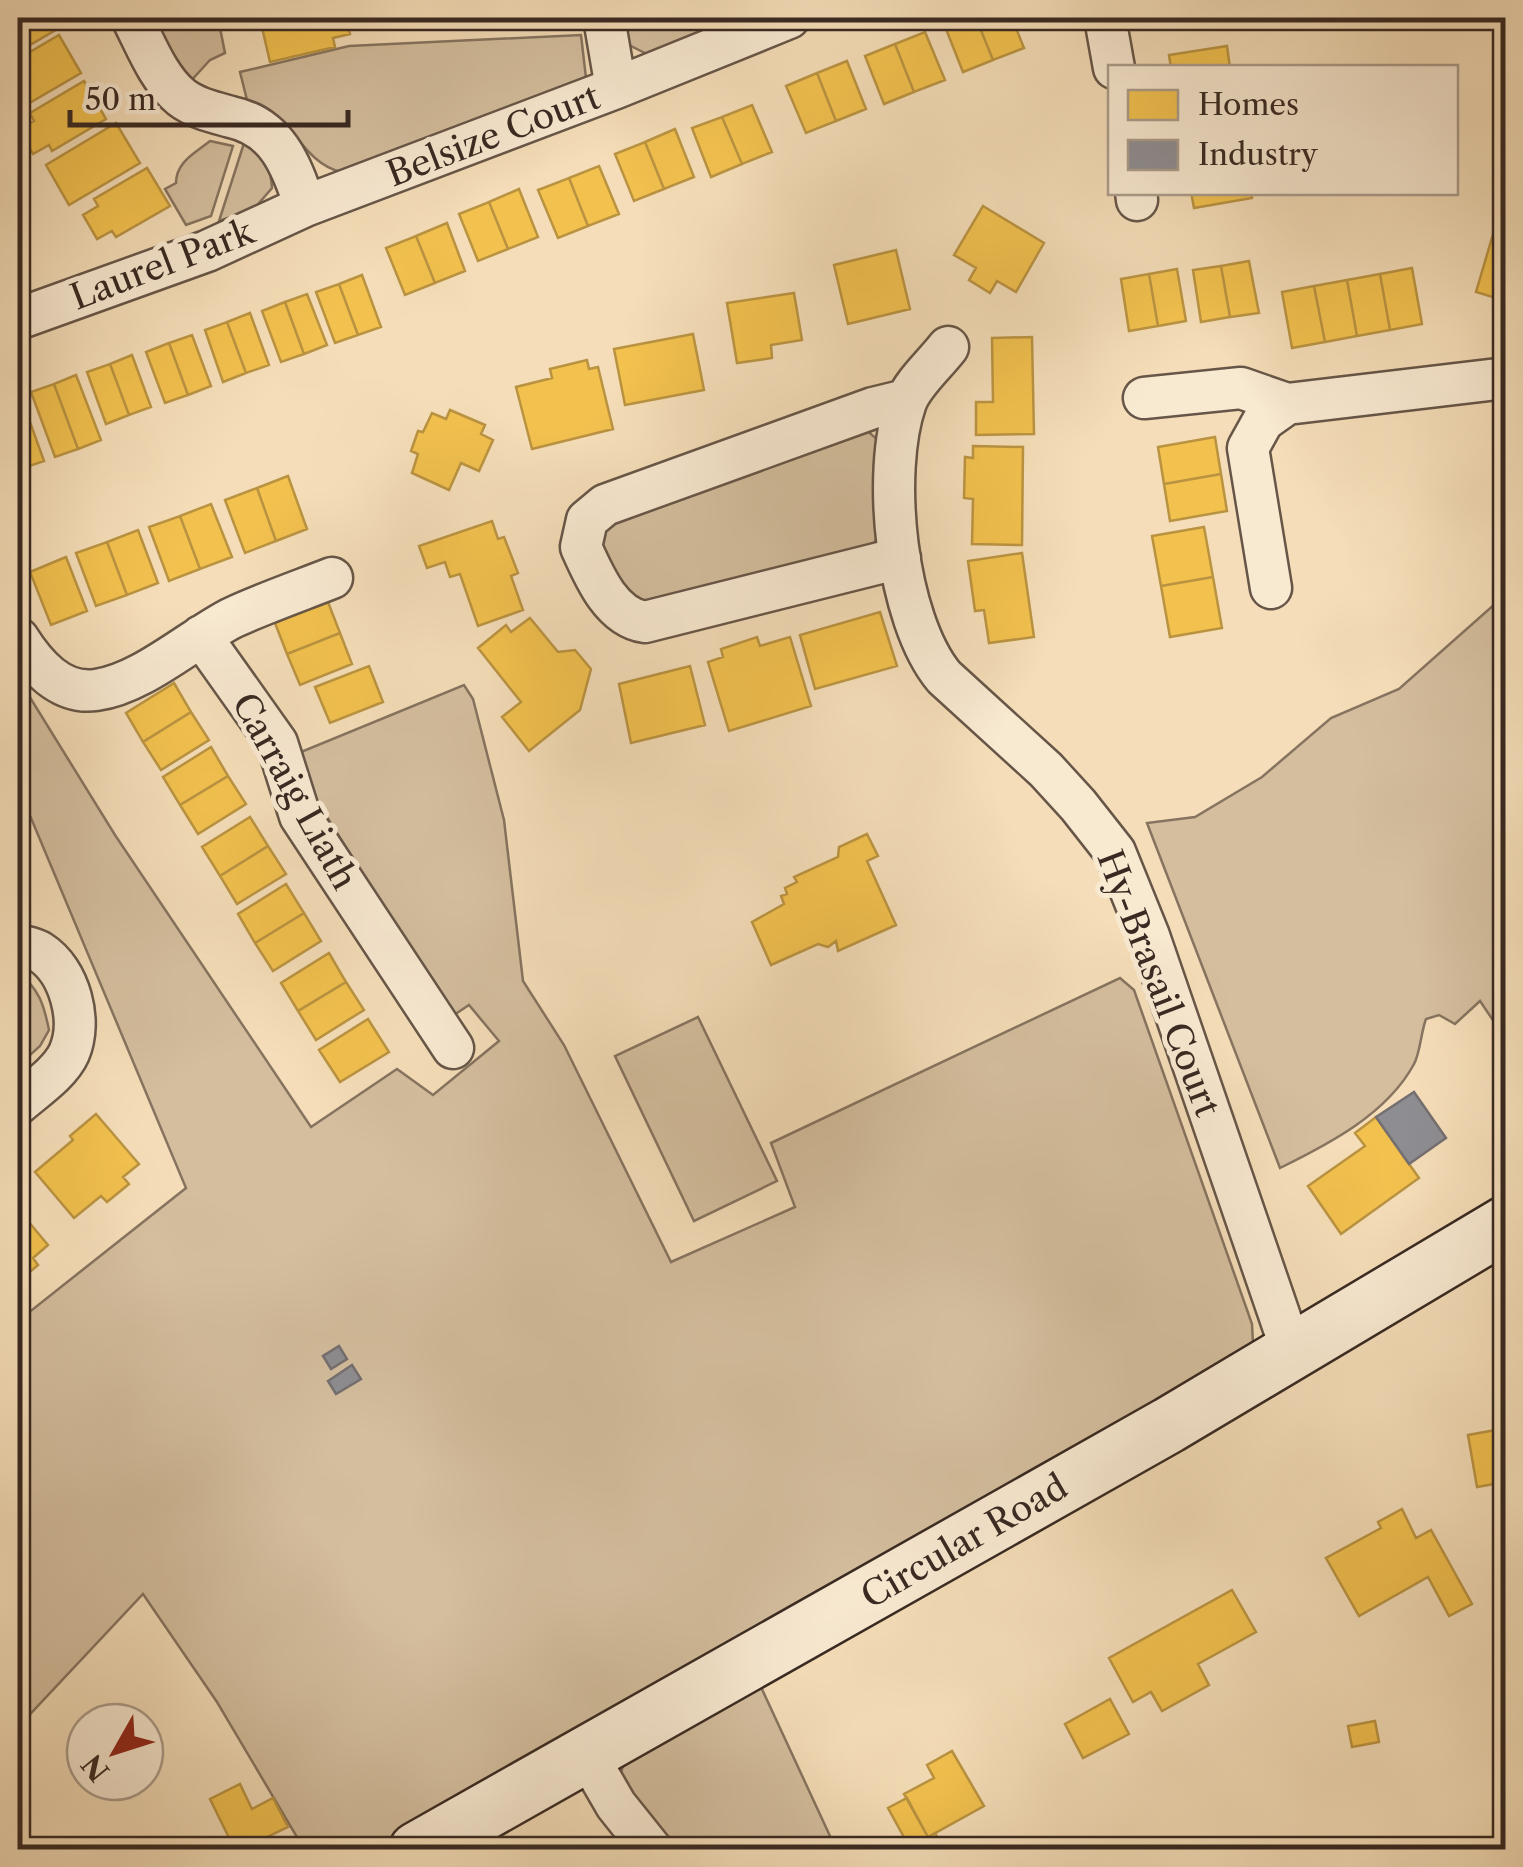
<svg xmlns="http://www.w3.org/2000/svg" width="1523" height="1867" viewBox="0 0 1523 1867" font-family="'Libre Caslon Text',serif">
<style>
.green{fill:#d4be9e;stroke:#867460;stroke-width:2.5}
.homes{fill:#f2c14e;stroke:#ba9341;stroke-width:2.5}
.industry{fill:#8d8d92;stroke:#746f70;stroke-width:2.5}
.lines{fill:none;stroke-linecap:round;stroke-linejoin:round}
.street-casing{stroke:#675648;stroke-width:45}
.secondary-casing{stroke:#382922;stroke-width:60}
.street{stroke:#f8e9d1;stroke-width:40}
.secondary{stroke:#f8e9d1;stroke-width:55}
.labels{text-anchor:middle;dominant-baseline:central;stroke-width:10;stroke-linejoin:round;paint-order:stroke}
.street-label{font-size:35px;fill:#382922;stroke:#f8e9d1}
</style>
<rect width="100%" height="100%" fill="#f4ddb8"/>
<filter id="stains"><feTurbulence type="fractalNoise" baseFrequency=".002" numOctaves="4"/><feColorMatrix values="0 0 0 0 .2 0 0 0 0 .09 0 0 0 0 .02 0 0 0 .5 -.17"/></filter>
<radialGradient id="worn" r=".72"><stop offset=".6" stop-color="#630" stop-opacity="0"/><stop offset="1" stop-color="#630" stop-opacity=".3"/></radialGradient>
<path class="green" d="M152,18H218L225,53L210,60L189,83L161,39Z
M619,18H747L651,56L627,44Z
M581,35L586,78L579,84L341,172C299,162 290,108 247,100L240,72L349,46Z
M245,140C263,151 271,167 272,188L253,210L219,221Z
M210,141L233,146L211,216L186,225L165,189L176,183C176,162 195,153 210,141Z
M865,429L878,440L881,533L870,548L650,606L632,601L598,552L601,534L610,522Z
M1505,595V1038L1480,1001L1455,1024L1439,1015L1426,1019C1421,1032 1420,1054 1414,1064C1387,1114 1329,1144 1280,1168L1147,823L1195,817L1262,777L1331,718L1399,689Z
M18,678L115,835L311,1127L397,1069L433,1095L499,1041L469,1005L451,1017L317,801L301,752L464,685L473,699L504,820L523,981L564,1045L671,1262L795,1207L771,1143L1120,978L1134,990L1252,1324L1253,1344L1249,1355L371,1849H304L217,1702L143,1594L18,1727V1321L186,1188L18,787Z
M18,973C39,988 44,1005 49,1030L40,1046L18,1066Z
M698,1017L777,1181L694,1221L615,1056Z
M761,1687L836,1849H672L623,1787L621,1773L625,1759Z"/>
<path class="homes" d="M18,18H53L59,28L18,52Z
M346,18L350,34L333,38L335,47L270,62L260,19Z
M480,18H532V20L481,26Z
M960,18H976L993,60L963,72L944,24Z
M976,18H1012L1024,48L993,60Z
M1161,18H1220L1221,19L1163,29Z
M925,32L945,80L914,92L895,44Z
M59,35L81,73L26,105L22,99L18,101V59Z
M895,44L914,92L884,104L865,56Z
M1227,46L1230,68H1171L1169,55Z
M847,61L866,109L836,121L817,73Z
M817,73L836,121L806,133L786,86Z
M84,81L106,119L52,151L49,145L33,154L19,129L34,121L30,113Z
M752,105L772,152L742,164L722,117Z
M722,117L742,164L711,177L692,128Z
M116,123L140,163L69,205L46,165Z
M675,129L694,177L664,189L645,142Z
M645,142L664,189L634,201L615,154Z
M599,166L619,214L588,226L569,178Z
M147,168L170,206L116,237L112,231L97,239L83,215L98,206L94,199Z
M569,178L588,226L558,238L538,190Z
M519,189L538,237L508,249L489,202Z
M1506,190V301L1476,292Z
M1191,192H1251L1252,198L1194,208Z
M489,202L508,249L478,261L459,214Z
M983,206L1044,243L1016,292L997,281L990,293L969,280L976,268L954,255Z
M447,223L465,271L435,283L416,236Z
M416,236L435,283L405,295L386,248Z
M896,250L910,309L848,324L834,265Z
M1249,261L1259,313L1230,317L1221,266Z
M1221,266L1230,317L1201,322L1193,270Z
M1412,268L1422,324L1390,330L1380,274Z
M1177,269L1186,321L1158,326L1149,274Z
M1149,274L1158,326L1129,331L1121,279Z
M1380,274L1390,330L1357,336L1347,280Z
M362,275L381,327L358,335L339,284Z
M1347,280L1357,336L1325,342L1314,286Z
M339,284L358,335L335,343L316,292Z
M1314,286L1325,342L1292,348L1282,292Z
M794,293L802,340L771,345L772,358L737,363L727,303Z
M307,294L327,345L304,354L285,302Z
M285,302L304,354L281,362L262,311Z
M250,313L269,365L246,373L227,322Z
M227,322L246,373L223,382L205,330Z
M693,334L704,390L625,405L614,349Z
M192,335L211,386L188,395L169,343Z
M1032,337L1034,434L976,435V402H993L992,338Z
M169,343L188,395L165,403L146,352Z
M132,355L151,407L129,415L110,364Z
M587,360L589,369L598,367L613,429L532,449L516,387L552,378L550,369Z
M110,364L129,415L106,424L87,372Z
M76,375L101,440L78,449L54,384Z
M54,384L78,449L55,457L31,392Z
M21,397L44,461L21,469L18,459V398Z
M450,410L485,425L481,434L493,440L479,471L461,463L449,490L412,473L418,454L411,451L418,431L423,432L432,413L446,419Z
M1215,437L1221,474L1164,484L1158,447Z
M973,446L1023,447L1022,545L972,544L973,499L964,498L965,457L973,458Z
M1221,474L1227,511L1170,521L1164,484Z
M288,476L307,529L276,541L257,488Z
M257,488L276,541L245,553L225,500Z
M211,504L232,557L200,569L180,516Z
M180,516L200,569L169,581L149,527Z
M492,521L498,539L504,537L518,573L511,576L523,610L478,626L460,574L450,577L445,562L427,568L419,546Z
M1204,527L1213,577L1161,586L1152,536Z
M138,530L158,583L127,595L107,542Z
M107,542L127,595L96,606L76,553Z
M1022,553L1034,637L989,643L984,610L975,611L968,561Z
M66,557L87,611L51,625L30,572Z
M1213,577L1222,628L1170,637L1161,586Z
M328,602L340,633L287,654L275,623Z
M880,612L897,666L815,689L800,635Z
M530,618L558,652L575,650L591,669L580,710L529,751L502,717L521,702L478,648L506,625L511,632Z
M340,633L352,664L300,685L287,654Z
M757,637L760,646L790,637L811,706L729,731L708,662L723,657L721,649Z
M369,666L383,702L330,723L315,687Z
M690,666L705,725L631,743L619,684Z
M174,683L191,712L143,742L126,713Z
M191,712L209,740L161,770L143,742Z
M211,747L228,776L180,805L163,777Z
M228,776L246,804L198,834L180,805Z
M250,817L268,846L220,876L202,847Z
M867,834L878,856L867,861L896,925L838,951L836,941L828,947L818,944L771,965L752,922L784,904L781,896L787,894L785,888L797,882L794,877L838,857L839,847Z
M268,846L286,874L237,904L220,876Z
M286,884L304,913L255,943L238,914Z
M304,913L321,941L273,971L255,943Z
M329,953L346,982L298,1011L281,983Z
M346,982L364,1010L316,1040L298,1011Z
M368,1019L389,1052L340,1082L319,1050Z
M96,1114L139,1164L123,1177L129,1184L107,1202L101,1196L74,1218L35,1172L73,1140L70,1136Z
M1376,1117L1419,1178L1341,1234L1308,1186L1365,1146L1355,1133Z
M18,1209L48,1245L33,1258L38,1265L18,1282Z
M1506,1428V1482L1477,1487L1468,1435Z
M1402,1509L1416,1538L1431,1530L1472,1604L1449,1616L1428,1577L1359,1616L1326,1558L1381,1528L1378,1522Z
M1232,1590L1256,1632L1198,1664L1209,1685L1162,1711L1151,1692L1133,1702L1109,1658Z
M1110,1699L1129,1734L1083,1758L1065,1724Z
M1375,1721L1379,1742L1352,1747L1348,1726Z
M952,1751L984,1806L928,1837L904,1794L934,1778L927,1765Z
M240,1784L252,1809L273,1798L288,1827L267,1837L273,1850H235L210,1799Z
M907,1798L928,1837L935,1833L945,1850H911L888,1808Z
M1505,1840L1506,1850H1474Z"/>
<path class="industry" d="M1414,1092L1446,1138L1409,1164L1376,1117Z
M339,1346L347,1359L331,1369L323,1356Z
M352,1365L361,1379L336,1394L328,1381Z"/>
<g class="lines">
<g class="street-casing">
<path id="street" d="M132,18C145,43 158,78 181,97C195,108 213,112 231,117C277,127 291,164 305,206
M604,18L616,88
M1105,18L1114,68
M1136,192L1137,200
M18,319L207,251L305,206L616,88L789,18
M948,347C935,364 913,383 906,402C881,473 896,619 944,677L1046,770L1078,805L1115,852L1149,936L1292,1352
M1144,398L1241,388L1287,404
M900,558L645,622C611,617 594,576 581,547L587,520L605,505L873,408L906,400
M1271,588L1248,448L1263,421L1287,404L1506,378
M201,636L277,743L300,816L453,1048
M18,638C35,665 60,695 96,690C142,684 191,639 232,618C264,603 299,591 332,578
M18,945C25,947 34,948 40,952C70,971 83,1021 69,1053C60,1073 34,1090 18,1104
M587,1755L616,1805L652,1850"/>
</g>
<g class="secondary-casing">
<path id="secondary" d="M417,1850L1169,1425L1506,1224"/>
</g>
<use href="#street" class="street"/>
<use href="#secondary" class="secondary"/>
</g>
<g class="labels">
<g class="street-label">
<text transform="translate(493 135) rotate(-21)">Belsize Court</text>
<text transform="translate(162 264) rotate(-21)">Laurel Park</text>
<text transform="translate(295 791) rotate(61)">Carraig Liath</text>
<text transform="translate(1159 983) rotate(69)">Hy-Brasail Court</text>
<text transform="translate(964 1541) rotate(-30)">Circular Road</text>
</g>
</g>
<rect width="1523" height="1867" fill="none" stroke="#f4ddb8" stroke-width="60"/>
<rect x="20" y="20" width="1483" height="1827" fill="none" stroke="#382922" stroke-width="5"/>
<rect x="30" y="30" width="1463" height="1807" fill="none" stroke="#382922" stroke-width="2.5"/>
<rect x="1108" y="65" width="350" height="130" fill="#f8e9d1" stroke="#ab9c8b" stroke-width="2.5"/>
<rect x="1128" y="90" width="50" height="30" fill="#f2c14e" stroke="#ab9c8b" stroke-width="2.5"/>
<text x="1198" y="115" font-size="30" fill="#382922">Homes</text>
<rect x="1128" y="140" width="50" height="30" fill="#8d8d92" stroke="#ab9c8b" stroke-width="2.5"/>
<text x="1198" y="165" font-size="30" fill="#382922">Industry</text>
<g transform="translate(115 1752) rotate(231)"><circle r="48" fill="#f8e9d1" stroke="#ab9c8b" stroke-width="2.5"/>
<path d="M0-8L18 38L0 25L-18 38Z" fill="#8f2418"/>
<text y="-15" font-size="28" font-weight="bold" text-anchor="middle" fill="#382922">N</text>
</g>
<path d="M70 110v15h278v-15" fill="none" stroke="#382922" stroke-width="5"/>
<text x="85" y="110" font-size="30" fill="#382922" stroke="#f8e9d1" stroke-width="8" paint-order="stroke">50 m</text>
<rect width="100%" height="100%" filter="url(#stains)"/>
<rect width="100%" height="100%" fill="url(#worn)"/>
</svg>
